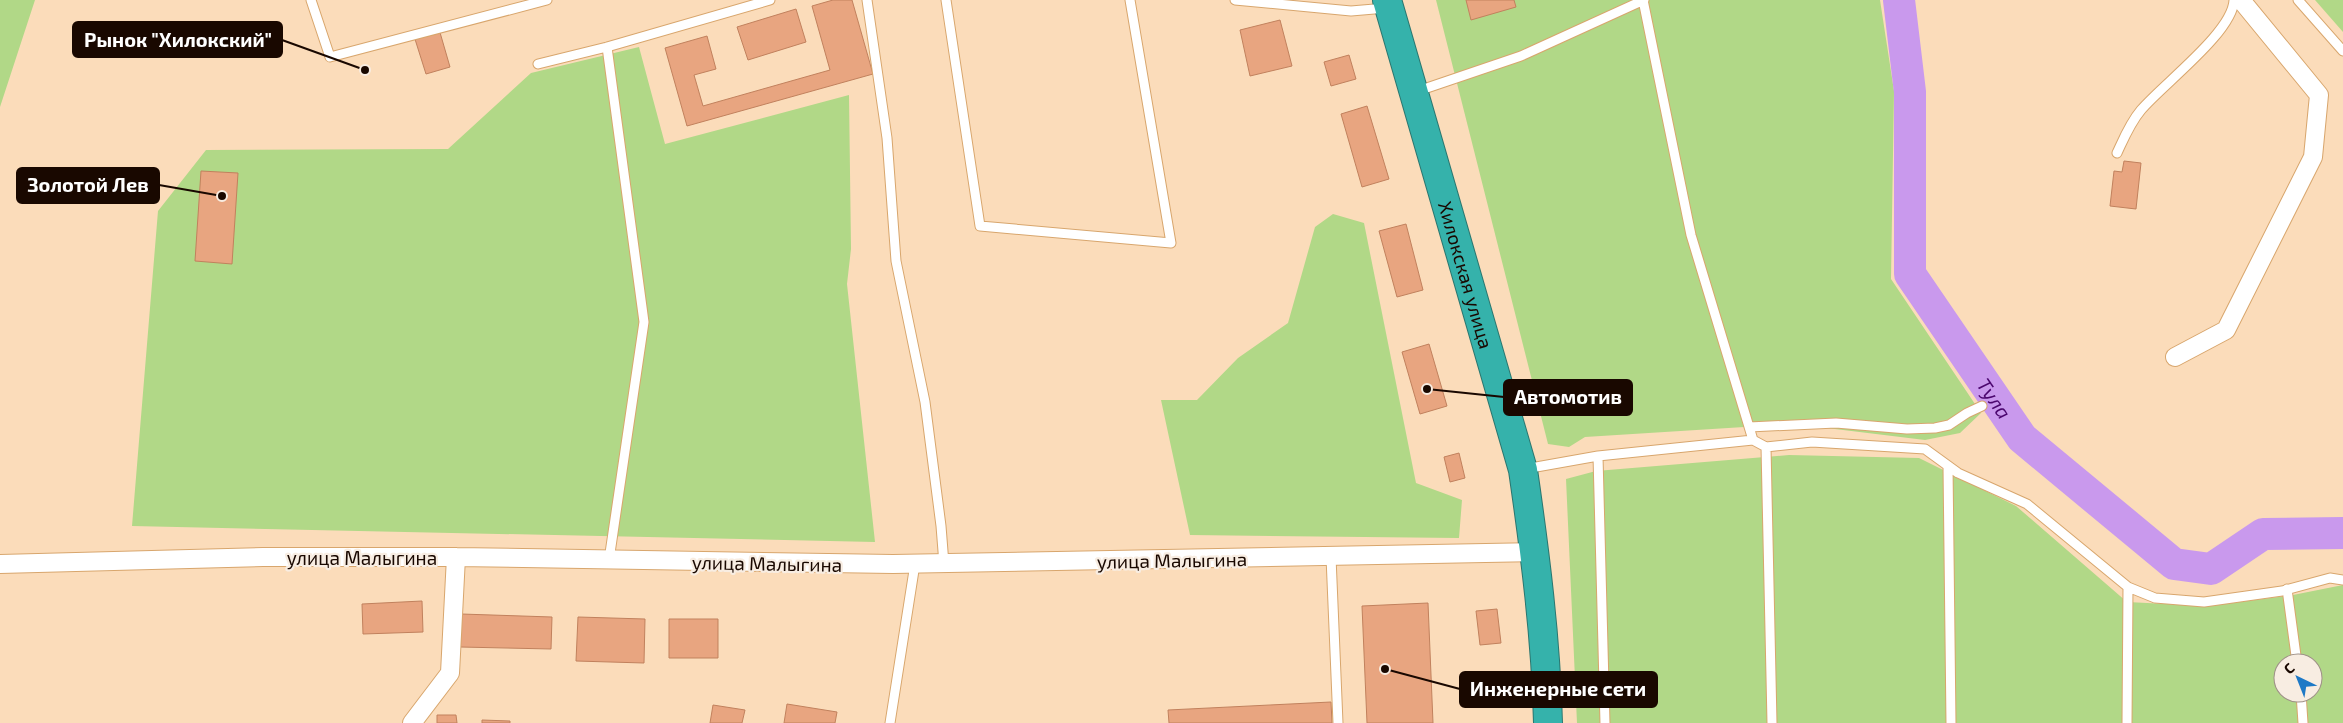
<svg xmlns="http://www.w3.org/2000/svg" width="2343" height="723" viewBox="0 0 2343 723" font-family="'Exo 2',sans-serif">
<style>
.green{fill:#b1d887;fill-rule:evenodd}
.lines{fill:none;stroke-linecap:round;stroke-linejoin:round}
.river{stroke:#c999ed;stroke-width:32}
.building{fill:#e8a580;stroke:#c1815d}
.lane-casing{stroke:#d8a66d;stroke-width:11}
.street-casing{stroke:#d8a66d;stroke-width:20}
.highway-casing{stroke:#2b766f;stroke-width:30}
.lane{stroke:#fff;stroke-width:9}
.street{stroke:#fff;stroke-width:18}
.highway{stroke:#35b2ab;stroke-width:28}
.labels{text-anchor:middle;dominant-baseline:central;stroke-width:4.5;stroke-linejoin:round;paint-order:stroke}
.street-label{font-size:19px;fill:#190800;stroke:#f8ede2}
.water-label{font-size:20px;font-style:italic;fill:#4b066e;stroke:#f8ede2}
.leader{fill:none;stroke:#190800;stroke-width:2}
.callout-dot{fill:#190800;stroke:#f8ede2;stroke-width:2}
.callout{fill:#190800;stroke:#190800;stroke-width:2}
.callout-label{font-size:20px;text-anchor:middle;font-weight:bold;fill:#fff}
</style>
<rect width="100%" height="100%" fill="#fbdcba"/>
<path class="green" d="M0,0H35L0,107Z
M1436,0H1880L1894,91L1891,279L1981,413L1960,433L1925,440L1794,424L1585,437L1569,447L1548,444Z
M2315,0H2343V32Z
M639,47L665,144L849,95L851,249L847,284L875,542L132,526L158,211L206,150L448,149L531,73Z
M1333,214L1364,223L1416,483L1462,500L1459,538L1190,535L1161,400H1197L1238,358L1288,323L1315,227Z
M1789,455L1919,458L2016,506L2127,602L2208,606L2293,595L2343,585V723H1577L1566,479L1596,471ZM2283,663H2313V693H2283Z"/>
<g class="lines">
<path class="river" id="s1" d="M1899,0L1910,92V274L2022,438L2174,564L2211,569L2263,534L2343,533"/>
</g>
<path class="building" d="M833,0H852L873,74L687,126L665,48L707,36L716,69L694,75L703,106L830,70L812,6Z
M1466,0H1514L1516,7L1471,20Z
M796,9L806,42L748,60L737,27Z
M1280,20L1292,66L1250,76L1240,30Z
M439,29L450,67L426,74L414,36Z
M1349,55L1356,79L1331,86L1324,62Z
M1367,106L1389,179L1362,187L1341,114Z
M2124,161L2141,163L2136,209L2110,206L2114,171L2122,172Z
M201,171L238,173L232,264L195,261Z
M1406,224L1423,290L1397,297L1379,231Z
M1429,344L1447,406L1420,414L1402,352Z
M1459,453L1465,478L1450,482L1444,457Z
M422,601L423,632L363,634L362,604Z
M1428,603L1433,723H1367L1362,606Z
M1497,609L1501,643L1480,645L1476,611Z
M461,614L552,617L551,649L460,647Z
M578,617L645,619L644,663L576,661Z
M669,619H718V658H669Z
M1331,702L1332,723H1169L1168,710Z
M787,704L837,712L835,723H784Z
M713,705L745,710L742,723H710Z
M437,715H456L457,723H437Z
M482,720L510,721V723H482Z"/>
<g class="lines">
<g class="lane-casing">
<path id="lane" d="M311,0L330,57L547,0
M867,0L887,138L896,261L925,402L941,526L944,564
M946,0L980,226L1171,243L1130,0
M1235,0L1351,11L1386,8
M1643,0L1691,235L1753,440
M2298,0L2343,51
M607,47L644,322L609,560
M538,64L607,47L770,0
M1415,92L1521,56L1644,0
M2117,153C2124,138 2130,123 2141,110C2163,84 2233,32 2234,0
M1749,427L1836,423L1907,429L1935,428L1949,425L1967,413L1982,406
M1766,447L1772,723
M1598,456L1605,723
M1948,466L1951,723
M1525,469L1598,456L1753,440L1766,447L1812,442L1925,449L1958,473L2027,504L2128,587L2155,598L2204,602L2282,591L2330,578L2343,580
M1331,557L1338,723
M2287,589L2297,663
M2301,693L2303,723
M890,723L915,564
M2127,723L2128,587"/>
</g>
<g class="street-casing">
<path id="street" d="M2175,357L2226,330L2313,157L2319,95L2241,0
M0,564L263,557H456L893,564L1534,552
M412,723L450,673L456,557"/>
</g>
<g class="highway-casing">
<g id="highway">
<path id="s2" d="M1387,0L1523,470C1535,553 1546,638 1548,723"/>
</g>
</g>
<use href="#lane" class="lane"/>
<use href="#street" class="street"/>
<use href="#highway" class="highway"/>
</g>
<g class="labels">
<g class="street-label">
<text stroke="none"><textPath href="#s2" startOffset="286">Хилокская улица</textPath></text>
<text x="362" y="557">улица Малыгина</text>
<text transform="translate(1172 560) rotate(-1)">улица Малыгина</text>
<text transform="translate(767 563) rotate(1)">улица Малыгина</text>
</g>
<g class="water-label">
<text stroke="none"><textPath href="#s1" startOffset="425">Тула</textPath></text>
</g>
</g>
<path class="leader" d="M365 70L282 40M222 196L159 185M1427 389L1504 397M1385 669L1460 689"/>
<g class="callout-dot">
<circle cx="365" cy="70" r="5"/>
<circle cx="222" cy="196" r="5"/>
<circle cx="1427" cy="389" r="5"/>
<circle cx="1385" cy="669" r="5"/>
</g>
<g class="callout">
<rect x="73" y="22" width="209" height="35" rx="5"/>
<rect x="17" y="168" width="142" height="35" rx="5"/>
<rect x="1504" y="380" width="128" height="35" rx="5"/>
<rect x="1460" y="672" width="197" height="35" rx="5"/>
</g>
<g class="callout-label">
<text x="178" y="47">Рынок "Хилокский"</text>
<text x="88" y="192">Золотой Лев</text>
<text x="1568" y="404">Автомотив</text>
<text x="1558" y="696">Инженерные сети</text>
</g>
<g transform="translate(2298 678) rotate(317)"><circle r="24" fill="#f8ede2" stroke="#9f9188"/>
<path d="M0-4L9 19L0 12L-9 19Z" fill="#1e79c6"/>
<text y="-8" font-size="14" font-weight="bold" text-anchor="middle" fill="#190800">С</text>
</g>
</svg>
